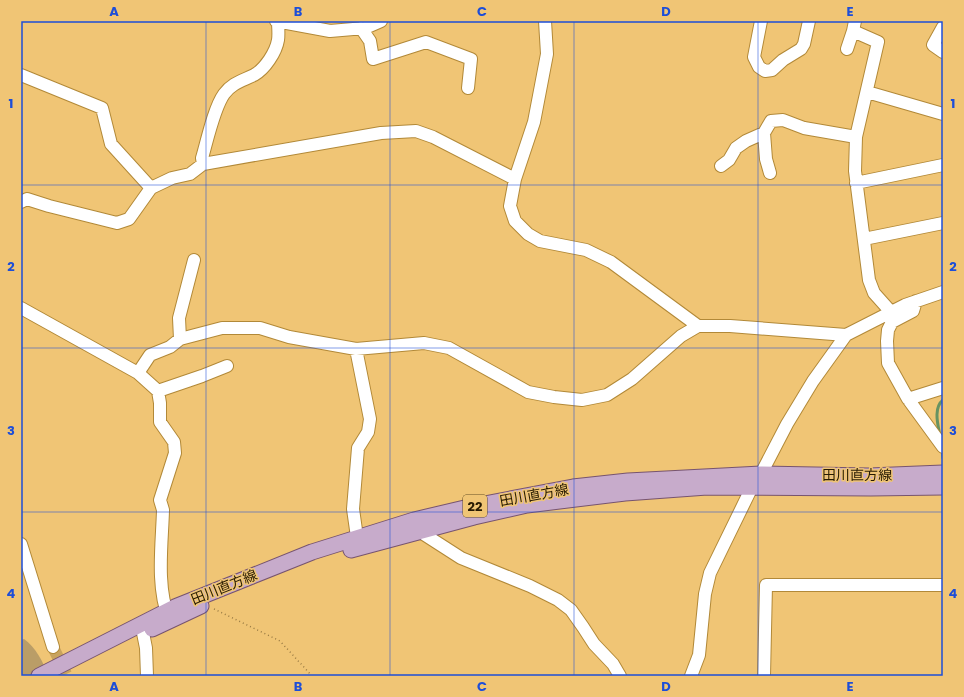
<svg xmlns="http://www.w3.org/2000/svg" width="964" height="697" viewBox="0 0 964 697" font-family="Poppins,'Noto Sans JP',sans-serif">
<style>
.green{fill:#ba9d67}
.lines{fill:none;stroke-linecap:round;stroke-linejoin:round}
.stream{stroke:#679362;stroke-width:3}
.minor-tunnel{stroke:#c8a35e;stroke-width:12;stroke-dasharray:12 6;stroke-linecap:butt}
.minor-casing{stroke:#b28938;stroke-width:14}
.major-casing{stroke:#77546f;stroke-width:17}
.path{stroke:#987a43;stroke-width:1.5;stroke-dasharray:1 3;stroke-linecap:butt}
.minor{stroke:#fff;stroke-width:12}
.major{stroke:#c7abcb;stroke-width:15}
.grid{fill:none;stroke:#1d4ed8;stroke-width:1;stroke-opacity:0.55}
.labels{text-anchor:middle;dominant-baseline:central;stroke-width:3;stroke-linejoin:round;paint-order:stroke}
.shield{fill:#f0c575;stroke:#634d24;stroke-width:1}
.shield-label{font-size:13px;font-weight:bold;fill:#271a02}
.street-label{font-size:14px;fill:#271a02;stroke:#f0c575}
.neatline{fill:none;stroke:#1d4ed8;stroke-width:1.5}
.grid-label{font-size:13px;text-anchor:middle;font-weight:bold;fill:#1d4ed8}
</style>
<rect width="100%" height="100%" fill="#f0c575"/>
<path class="green" d="M24,639C35,647 45,663 47,676H21V640Z"/>
<g class="lines">
<path class="stream" d="M940,436C938,425 933,408 943,400
M942,449L943,458"/>
<path class="minor-tunnel" d="M53,647L67,676"/>
<g class="minor-casing">
<path id="minor" d="M276,21L330,31L365,28L381,21
M545,21L547,54L534,122L515,179L510,206L515,221L528,234L540,241L586,250L611,262L698,326
M761,21L754,57L759,67L765,71L772,70L783,60L801,49L804,44L809,21
M855,21L853,31L878,42L856,137L855,171L869,280L874,293L891,312
M943,27L933,45L943,52
M361,28L370,41L373,59L426,42L471,59L468,88
M847,49L853,31
M21,75L102,108L111,144L151,188
M867,92L943,114
M203,164L202,158C207,141 214,108 224,94C232,83 242,81 254,75C265,69 276,52 278,40C279,34 278,27 278,21
M721,166L729,160L736,148L746,141L764,133
M770,173L766,159L764,133L771,121L783,120L804,128L856,137
M856,183L943,165
M21,202L27,199L49,206L117,223L129,219L151,188L172,178L190,174L203,164L381,133L416,131L433,137L515,179
M864,239L943,223
M916,301L913,311L892,322L888,330L887,341L888,363L908,399L943,447
M21,308L138,373L158,391L160,403V422L174,442L175,453L160,500L163,510C162,545 156,586 169,619
M180,339L179,318L194,260
M356,349L370,419L368,432L358,448L353,509L357,537L361,546
M138,373L150,355L170,347L180,339L222,328H260L289,337L356,349L424,343L449,348L528,392L554,397L582,400L607,395L632,379L681,336L698,326H730L846,335
M158,391L202,376L227,366
M908,399L943,388
M419,531L461,558L530,586L558,600L571,610L583,627L594,644L613,664L620,676
M21,544L53,647
M143,633L146,648L147,676
M691,676L699,655L705,594L710,573L752,487L761,474L787,424L813,381L846,335L905,305L943,292
M764,676L766,585H943"/>
</g>
<g class="major-casing">
<path id="major" d="M351,550L474,517L527,505L625,493L707,487L871,488L943,487
M152,629L201,606
M39,676L175,607L312,552L414,520L469,507L573,487L628,481L761,474L869,476L943,473"/>
</g>
<path class="path" d="M214,609L280,641L312,676"/>
<use href="#minor" class="minor"/>
<use href="#major" class="major"/>
</g>
<path class="grid" d="M206,21V676M390,21V676M574,21V676M758,21V676M21,185H943M21,348H943M21,512H943"/>
<g class="labels">
<rect class="shield" x="463" y="495" width="24" height="22" rx="3"/>
<g class="shield-label">
<text x="475" y="506">22</text>
</g>
<g class="street-label">
<text x="857" y="475">田川直方線</text>
<text transform="translate(534 495) rotate(-10)">田川直方線</text>
<text transform="translate(224 587) rotate(-22)">田川直方線</text>
</g>
</g>
<rect width="964" height="697" fill="none" stroke="#f0c575" stroke-width="44"/>
<rect x="22" y="22" width="920" height="653" class="neatline"/>
<g class="grid-label">
<text x="114" y="16">A</text>
<text x="298" y="16">B</text>
<text x="482" y="16">C</text>
<text x="666" y="16">D</text>
<text x="850" y="16">E</text>
<text x="11" y="108">1</text>
<text x="953" y="108">1</text>
<text x="11" y="271">2</text>
<text x="953" y="271">2</text>
<text x="11" y="435">3</text>
<text x="953" y="435">3</text>
<text x="11" y="598">4</text>
<text x="953" y="598">4</text>
<text x="114" y="691">A</text>
<text x="298" y="691">B</text>
<text x="482" y="691">C</text>
<text x="666" y="691">D</text>
<text x="850" y="691">E</text>
</g>
</svg>
